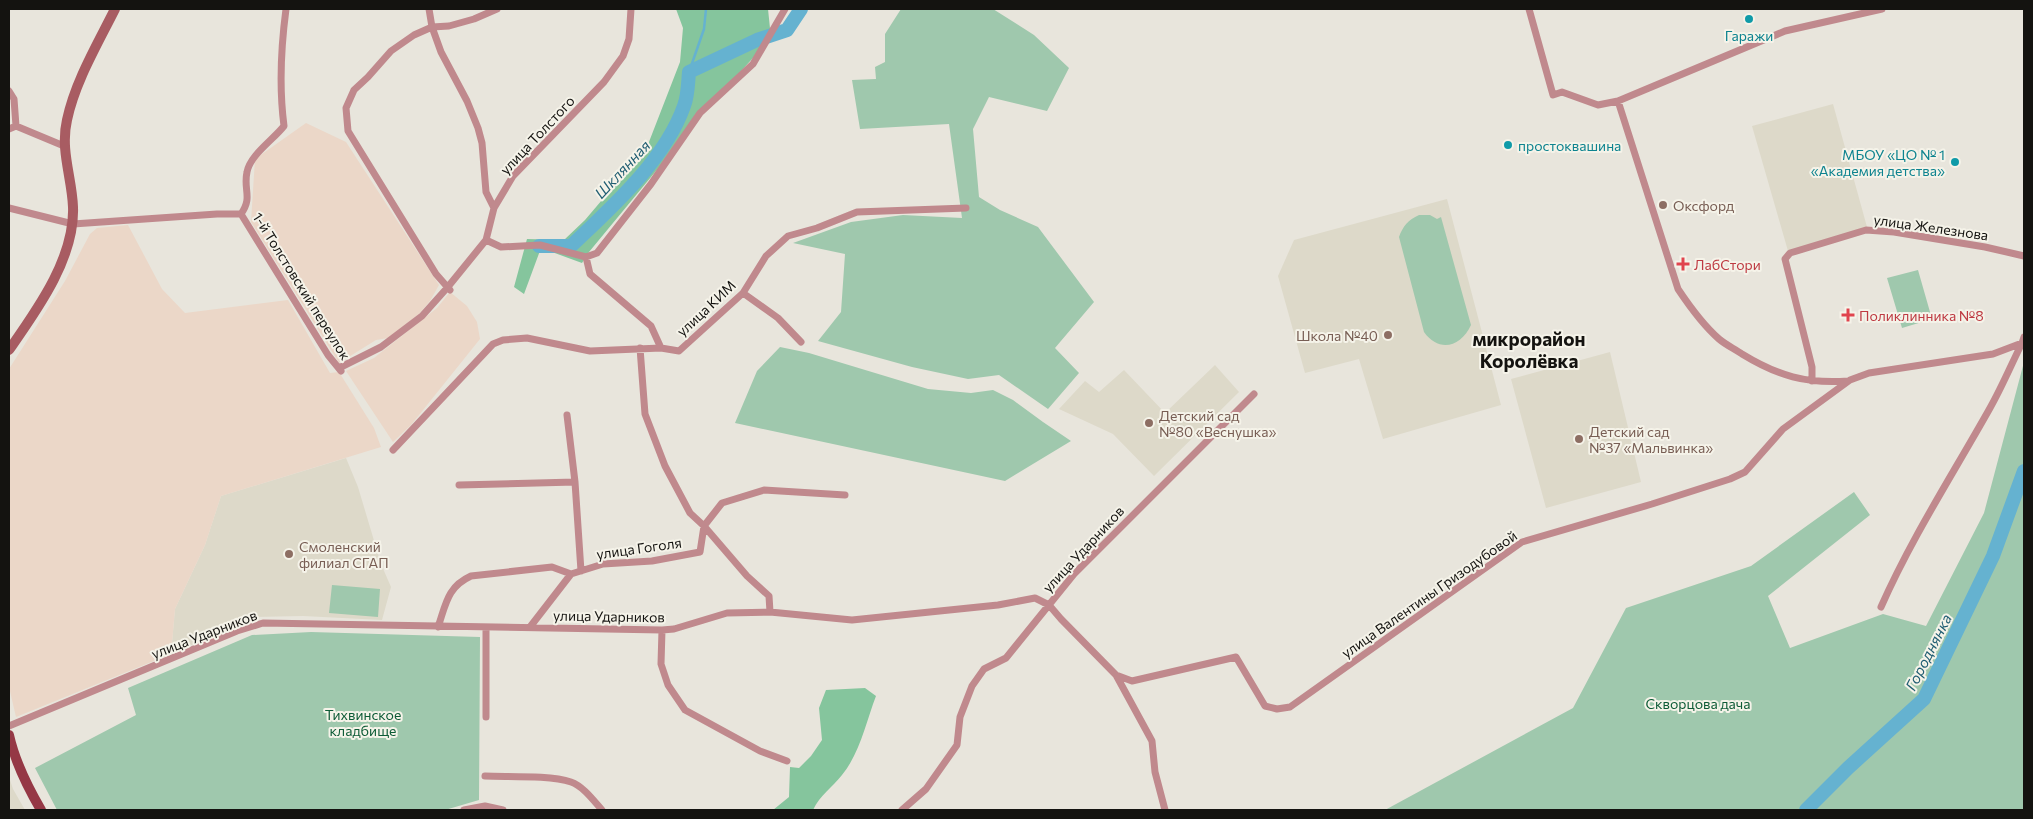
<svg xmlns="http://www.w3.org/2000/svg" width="2033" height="819" viewBox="0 0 2033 819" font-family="Commissioner,sans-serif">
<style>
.built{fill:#ddd9c9}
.industrial{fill:#ebd7c8}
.green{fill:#9fc8ad}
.forest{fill:#85c59d}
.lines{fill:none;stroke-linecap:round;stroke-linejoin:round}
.stream{stroke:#65b2d0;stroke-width:2.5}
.river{stroke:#65b2d0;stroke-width:14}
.street{stroke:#c0898d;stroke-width:7}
.secondary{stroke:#a85c62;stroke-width:10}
.primary{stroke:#953845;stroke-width:10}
.culture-dot{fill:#0f9aa8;stroke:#f5f3e9;stroke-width:2}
.education-dot{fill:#8d6e63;stroke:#f5f3e9;stroke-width:2}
.health-dot{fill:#e0444e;stroke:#f5f3e9;stroke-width:2}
.labels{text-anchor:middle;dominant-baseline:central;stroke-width:4;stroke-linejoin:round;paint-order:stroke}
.culture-label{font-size:14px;fill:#0d838f;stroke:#f5f3e9}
.street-label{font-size:14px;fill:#141310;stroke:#f5f3e9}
.education-label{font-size:14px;fill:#785e54;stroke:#f5f3e9;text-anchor:start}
.health-label{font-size:14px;fill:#be3a42;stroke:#f5f3e9;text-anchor:start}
.park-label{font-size:14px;fill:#0d5b36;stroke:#f5f3e9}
.water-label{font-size:15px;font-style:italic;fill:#205d72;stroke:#f5f3e9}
.district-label{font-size:19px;font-weight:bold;fill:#141310;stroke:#f5f3e9}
</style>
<rect width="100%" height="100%" fill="#e8e5dc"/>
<path class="built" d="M1833,104L1867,227L1788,251L1752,126Z
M1447,199L1501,405L1383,439L1359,359L1305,373L1278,276L1294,240Z
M1610,352L1641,482L1546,508L1511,379Z
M1215,365L1239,392L1154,476L1113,434L1059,409L1085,381L1099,392L1124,370L1165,413Z
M346,458L358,487L381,564L391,587L382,620L303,616L254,617L171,654L175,609L205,545L221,496Z
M9,777L13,789L25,810H9Z"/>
<path class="industrial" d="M306,123L346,142L439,285L430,301L419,314L388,338L376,340L339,363L251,222L255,159Z
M128,225L162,289L185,313L288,300L330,373L339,372L374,428L381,447L221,496L205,545L175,609L171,654L16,717L9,687V369L65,281L90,234L97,228Z
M450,292L467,306L477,322L480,339L411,425L393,442L346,371L374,358L437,308Z"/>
<path class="green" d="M901,9H993L1034,35L1069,68L1047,111L989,97L973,129L979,197L1000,210L1038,227L1094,302L1055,348L1079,373L1048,409L999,375L968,379L912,367L818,341L841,312L845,254L793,243L851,222L903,215L962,218L949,124L860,129L852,80L876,79L875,67L885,62V34Z
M1419,215H1430L1437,219L1441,217L1471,325C1461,347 1439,353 1424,332L1399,237C1403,226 1408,220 1419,215Z
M1918,270L1932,319L1902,328L1887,278Z
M780,347L809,353L928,389L971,393L993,390L1013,400L1043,422L1071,441L1005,481L735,423L757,371Z
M2024,362V810H1385L1573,708L1626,608L1751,566L1854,492L1870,515L1768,596L1790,648L1883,614L1926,626L1984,513Z
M332,585L380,589L378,617L329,613Z
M311,632L480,637L479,800L445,810H57L35,768L136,715L128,688L252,635Z"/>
<path class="forest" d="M676,9H768L771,38L713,102L589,252L582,263L541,248L524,294L514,287L527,239L564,240L585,220L647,147L680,62L683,28Z
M865,688L876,696C866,722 860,753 842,775C832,788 820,795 813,810H773L789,797L790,767L799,768L811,756L822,740L819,708L826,690Z"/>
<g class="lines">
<path class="stream" d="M689,72L704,29L706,9"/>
<path class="river" d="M539,246H571C612,207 665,160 684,106C688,96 688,83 689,72L757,40L787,30L801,9
M1806,810L1848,768L1924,699L1993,556L2024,471"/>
<path class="street" d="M429,9L432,27L441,52L467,101L478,128L482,143L486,192L494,208
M1529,9L1553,95L1562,92L1598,105L1618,101L1785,31L1882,9
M9,91L14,99L16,126L64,146
M1618,101L1678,289C1690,307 1703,325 1719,339C1726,345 1735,349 1742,354C1778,376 1806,384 1848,381
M9,129L16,126
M9,208L73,224L217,214H241
M241,214C253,197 243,190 247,172C250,155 273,140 284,126C279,88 281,47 286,9
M241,214L328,355L341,371
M486,240L501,247L540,245L586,257L597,253L651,184L700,113L753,64L785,9
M586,257L590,274L651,326L661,348
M450,290L436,274L348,131L346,108L354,90L368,77L391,51L414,35L432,27L449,26L474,19L497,9
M743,293L778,318L801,342
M640,348L645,414L665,466L690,513L704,526L747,576L769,596L770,612
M339,368L381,347L422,316L447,288L486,240L494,208L513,176L604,82L623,56L629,39L631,9
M1812,381V367L1785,259L1790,253L1866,230L1894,232L1985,247L2024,256
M567,415L575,482L581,571
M393,450L493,344L503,340L527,338L590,351L661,348L679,351L743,293L766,256L788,236L817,228L857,212L966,208
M459,485L575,482
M1881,607C1912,537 1953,474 1990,408C2002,387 2011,365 2022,343
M438,627C446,604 447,587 471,576L552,567L571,574L603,564L652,561L700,552L704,526L722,503L764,490L845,495
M530,627L571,574
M662,630L661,664L668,685L685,710L760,751L787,761
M1116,675L1152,741L1155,772L1165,810
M486,717V628
M9,726L237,631L263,623L662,630L674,629L727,613L770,612L852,620L998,605L1035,598L1049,605L1061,619L1116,675L1132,681L1236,657L1265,706L1277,709L1290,707L1522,542L1652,504L1730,479L1745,472L1783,429L1850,380L1869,373L1993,354L2022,343L2024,337
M485,776C508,777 550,775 571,782C583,786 594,801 602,810
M464,810L485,806L503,810
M902,810L926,789L957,745L960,717L972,686L984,669L1006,658L1074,574L1254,394"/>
<path class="secondary" d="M9,350C37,310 75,258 73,207C72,178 60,150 67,120C75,82 97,45 115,9"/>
<path class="primary" d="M9,735C15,762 27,786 41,810"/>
</g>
<g class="culture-dot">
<circle cx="1749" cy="19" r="5"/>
<circle cx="1508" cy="145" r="5"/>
<circle cx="1955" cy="162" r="5"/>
</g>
<g class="education-dot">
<circle cx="1663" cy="205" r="5"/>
<circle cx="1388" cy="335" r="5"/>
<circle cx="1149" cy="423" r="5"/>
<circle cx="1579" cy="439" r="5"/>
<circle cx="289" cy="554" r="5"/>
</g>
<g class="health-dot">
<path d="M1680.5 256.5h5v5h5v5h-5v5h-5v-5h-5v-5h5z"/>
<path d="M1845.5 307.5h5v5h5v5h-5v5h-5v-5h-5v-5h5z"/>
</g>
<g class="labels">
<g class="culture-label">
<text x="1749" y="35">Гаражи</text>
<text x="1518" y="145" text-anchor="start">простоквашина</text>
<text x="1945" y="154" text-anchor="end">МБОУ «ЦО № 1<tspan x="1945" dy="16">«Академия детства»</tspan></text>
</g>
<g class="street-label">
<text transform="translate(537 135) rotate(-47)">улица Толстого</text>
<text transform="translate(1931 227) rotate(8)">улица Железнова</text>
<text transform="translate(302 286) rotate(58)">1-й Толстовский переулок</text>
<text transform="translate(706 308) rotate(-43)">улица КИМ</text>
<text transform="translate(639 548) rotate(-8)">улица Гоголя</text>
<text transform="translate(1083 549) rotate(-47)">улица Ударников</text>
<text transform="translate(1429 594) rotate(-35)">улица Валентины Гризодубовой</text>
<text transform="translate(609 616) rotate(1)">улица Ударников</text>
<text transform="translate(204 634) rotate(-21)">улица Ударников</text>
</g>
<g class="education-label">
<text x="1673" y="205">Оксфорд</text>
<text x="1378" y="335" text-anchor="end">Школа №40</text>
<text x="1159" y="415">Детский сад<tspan x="1159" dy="16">№80 «Веснушка»</tspan></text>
<text x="1589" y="431">Детский сад<tspan x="1589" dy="16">№37 «Мальвинка»</tspan></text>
<text x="299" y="546">Смоленский<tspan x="299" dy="16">филиал СГАП</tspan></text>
</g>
<g class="health-label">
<text x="1694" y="264">ЛабСтори</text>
<text x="1859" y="315">Поликлинника №8</text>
</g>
<g class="park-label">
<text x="1698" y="703">Скворцова дача</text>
<text x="363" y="714">Тихвинское<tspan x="363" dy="16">кладбище</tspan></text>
</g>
<g class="water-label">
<text transform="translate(622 169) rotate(-47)">Шклянная</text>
<text transform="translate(1928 652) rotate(-63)">Городнянка</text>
</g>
<g class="district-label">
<text x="1529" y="338">микрорайон<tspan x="1529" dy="22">Королёвка</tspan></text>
</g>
</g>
<rect width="2033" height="819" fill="none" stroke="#141310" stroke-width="20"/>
</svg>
